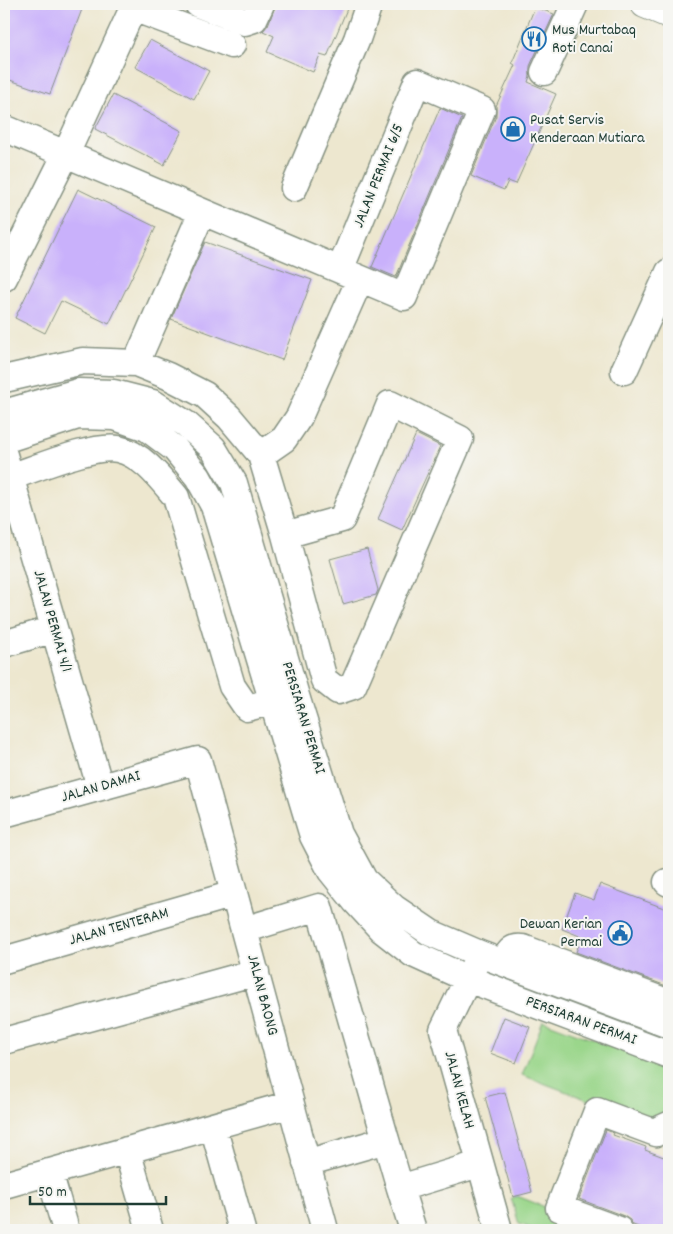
<svg xmlns="http://www.w3.org/2000/svg" width="673" height="1234" viewBox="0 0 673 1234" font-family="Dekko,sans-serif">
<style>
.green{fill:#9ad68a;stroke:#5c8a5f}
.building{fill:#c9b1fb}
.lines{fill:none;stroke-linecap:round;stroke-linejoin:round}
.minor-casing{stroke:#869282;stroke-width:29}
.highway-casing{stroke:#869282;stroke-width:30}
.minor{stroke:#fff;stroke-width:26}
.highway{stroke:#fff;stroke-width:28}
.labels{text-anchor:middle;dominant-baseline:central;stroke-width:4;stroke-linejoin:round;paint-order:stroke}
.poi-label{font-size:16px;fill:#1f3d34;stroke:#f6f6f2;text-anchor:start}
.street-label{font-size:16px;fill:#1f3d34;stroke:#f6f6f2}
</style>
<rect width="100%" height="100%" fill="#f6f6f2"/>
<filter id="ink" filterUnits="userSpaceOnUse"><feTurbulence type="fractalNoise" baseFrequency=".02" numOctaves="2"/><feDisplacementMap in="SourceGraphic" scale="10" xChannelSelector="R" yChannelSelector="G"/><feConvolveMatrix kernelMatrix="1 2 1 2 8 2 1 2 1" color-interpolation-filters="sRGB"/></filter>
<filter id="wash" filterUnits="userSpaceOnUse"><feTurbulence type="fractalNoise" baseFrequency=".0096" numOctaves="4" result="noise"/><feDisplacementMap in="SourceGraphic" scale="20" xChannelSelector="R" yChannelSelector="G"/><feGaussianBlur stdDeviation="1.12" result="paint"/><feColorMatrix in="noise" values="0 0 0 0 0 0 0 0 0 0 0 0 0 0 0 0 0 1.4 0 .05"/><feComposite in="paint" operator="in"/></filter>
<g filter="url(#wash)">
<rect width="100%" height="100%" fill="#ede7cf"/>
<path class="green" d="M543,1021L669,1068V1117L649,1123L522,1075Z
M517,1196L604,1230H537L519,1224L511,1198Z"/>
<g id="blocks">
<path class="building" d="M10,4H84L50,94L4,78V19Z
M276,4H349L327,57L320,55L313,72L267,52L274,36L263,31L268,25Z
M535,7L554,14L530,66V76L528,82L556,94L516,184L508,181L504,190L471,176L496,116V106L515,65L512,63Z
M150,40L209,71L194,99L135,67Z
M113,95L182,131L164,165L95,129Z
M440,108L462,118L396,277L372,267Z
M78,189L156,227L109,324L61,301L45,333L15,318Z
M205,242L312,280L282,360L171,319Z
M416,434L440,446L402,530L378,519Z
M367,549L378,590L376,595L343,604L330,559Z
M600,884L669,910V987L576,952L582,937L562,929L575,893L594,900Z
M504,1017L530,1027L516,1063L490,1053Z
M505,1092L532,1192L513,1197L485,1097Z
M606,1130L614,1133L613,1135L646,1147L645,1150L669,1159V1230H647L633,1225L630,1220L624,1216L579,1199Z"/>
</g>
</g>
<g filter="url(#ink)">
<use href="#blocks" fill-opacity="0" stroke="#869282" stroke-width="1"/>
<g class="lines">
<g class="minor-casing">
<path id="minor" d="M198,4L245,22L254,19L261,4
M544,72L575,4
M4,128L404,297L482,110L417,82L340,270
M294,188L357,39L369,4
M4,278L66,154L133,8L232,45
M136,363L202,212
M624,371L669,272
M4,379L83,361L136,363L168,376L205,395L229,417L261,455L285,535L324,680L338,691L353,686L460,439L390,404L342,519L285,535
M4,413L78,392L114,393L153,403L186,424L213,448L234,483L296,696L339,834L364,880L394,908L431,933L480,954L669,1025
M4,440L78,416L115,417L147,428L175,449L198,477L214,506L313,836L331,871L356,902L381,929L413,954L468,979L669,1055
M4,455L100,787
M261,455L284,439L299,417L360,279
M10,477C35,469 94,444 118,449C142,454 161,479 176,497L232,686L247,708L290,697
M4,644L54,629
M4,814L198,760L325,1230
M667,882L669,883
M244,930L319,907L386,1140
M4,960L234,894
M504,963C508,953 511,946 523,948L669,1003
M475,964L443,1030L499,1230
M4,1041L256,972
M213,1126L242,1230
M127,1150L150,1230
M306,1163L386,1140L400,1188L479,1164
M49,1172L66,1230
M4,1185L291,1104
M400,1188L413,1230
M619,1230L559,1208L597,1111L656,1133L660,1129L669,1125"/>
</g>
<g class="highway-casing">
<path id="highway" d="M645,4L669,14"/>
</g>
<use href="#minor" class="minor"/>
<use href="#highway" class="highway"/>
</g>
</g>
<defs>
<g id="restaurant-ring" transform="scale(1.25)"><circle r="9.5" fill="#f6f6f2" stroke="#1f6fb2" stroke-width="1.5"/><path d="M-5-6h1v4h1v-4h1v4h1v-4h1v5L-1.5 .5V6h-2V.5L-5-1ZM5-6V6H3V1.5H1.5Q1.5-4 5-6Z" fill="#1f6fb2"/></g>
<g id="shop-ring" transform="scale(1.25)"><circle r="9.5" fill="#f6f6f2" stroke="#1f6fb2" stroke-width="1.5"/><path d="M-5-2.5h2.3a2.7 3.5 0 0 1 5.4 0H5L5.5 6h-11ZM-1.5-2.5h3a1.5 2.3 0 0 0-3 0Z" fill="#1f6fb2"/></g>
<g id="civic-ring" transform="scale(1.25)"><circle r="9.5" fill="#f6f6f2" stroke="#1f6fb2" stroke-width="1.5"/><path d="M-.6-6.5H3V-4.5H.6V-3L4-1V1h2V6H-6V1h2V-1L-.6-3ZM-1.2 2.5V6h2.4V2.5Z" fill="#1f6fb2"/></g>
</defs>
<g fill-rule="evenodd">
<use href="#restaurant-ring" x="534" y="39"/>
<use href="#shop-ring" x="513" y="129"/>
<use href="#civic-ring" x="620" y="933"/>
</g>
<g class="labels">
<g class="poi-label">
<text x="552" y="30">Mus Murtabaq<tspan x="552" dy="18">Roti Canai</tspan></text>
<text x="530" y="120">Pusat Servis<tspan x="530" dy="18">Kenderaan Mutiara</tspan></text>
<text x="602" y="924" text-anchor="end">Dewan Kerian<tspan x="602" dy="18">Permai</tspan></text>
</g>
<g class="street-label">
<text transform="translate(379 176) rotate(-68)">JALAN PERMAI 6/5</text>
<text transform="translate(52 621) rotate(74)">JALAN PERMAI 4/1</text>
<text transform="translate(303 718) rotate(73)">PERSIARAN PERMAI</text>
<text transform="translate(101 787) rotate(-16)">JALAN DAMAI</text>
<text transform="translate(119 927) rotate(-16)">JALAN TENTERAM</text>
<text transform="translate(262 995) rotate(75)">JALAN BAONG</text>
<text transform="translate(581 1021) rotate(20)">PERSIARAN PERMAI</text>
<text transform="translate(459 1090) rotate(75)">JALAN KELAH</text>
</g>
</g>
<rect width="673" height="1234" fill="none" stroke="#f6f6f2" stroke-width="20"/>
<path d="M30 1196v8h136v-8" fill="none" stroke="#1f3d34" stroke-width="2.5"/>
<text x="38" y="1196" font-size="15" fill="#1f3d34" stroke="#f6f6f2" stroke-width="4" paint-order="stroke">50 m</text>
</svg>
